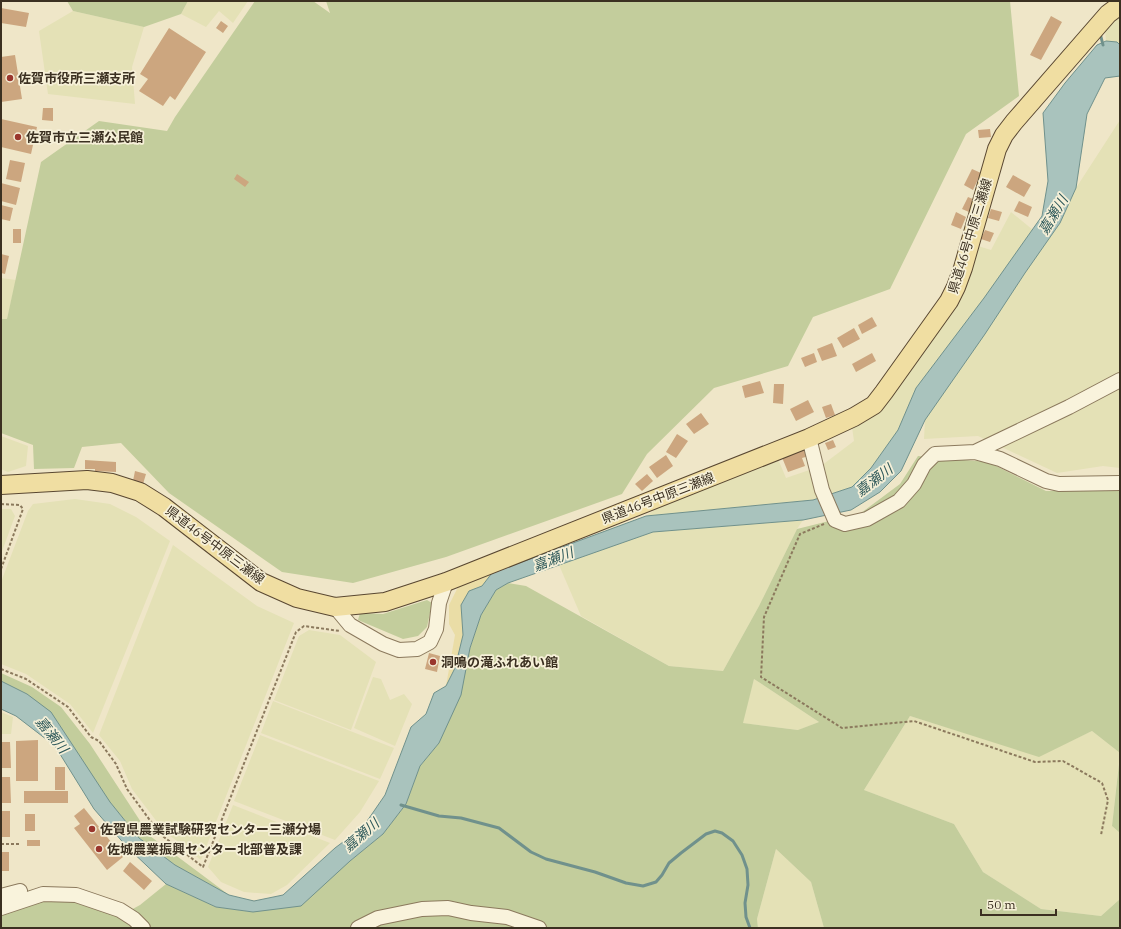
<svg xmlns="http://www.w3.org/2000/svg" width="1121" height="929" viewBox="0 0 1121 929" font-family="'IBM Plex Serif','Noto Sans JP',serif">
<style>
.farmland{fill:#e4e1b6}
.green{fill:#c3cd9c;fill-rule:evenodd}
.sand{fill:#eadda6}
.water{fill:#a9c3bd;stroke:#70918c}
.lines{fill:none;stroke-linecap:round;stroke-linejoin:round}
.stream{stroke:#70918c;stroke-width:3}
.building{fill:#cca67f}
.minor-casing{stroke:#8b795d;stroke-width:16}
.major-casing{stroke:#594731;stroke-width:20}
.path{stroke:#8b795d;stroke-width:2;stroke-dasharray:3 2;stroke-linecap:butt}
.minor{stroke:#f9f3dc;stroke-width:14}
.major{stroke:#f0dea2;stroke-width:18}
.poi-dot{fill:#9a362d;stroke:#f6f0d8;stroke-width:1.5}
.labels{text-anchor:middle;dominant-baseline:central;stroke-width:3.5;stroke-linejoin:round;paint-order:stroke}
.poi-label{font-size:13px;font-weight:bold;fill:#3b3021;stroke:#f6f0d8;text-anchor:start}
.street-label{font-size:13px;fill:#3b3021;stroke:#f6f0d8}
.water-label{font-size:14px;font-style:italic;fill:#305a5b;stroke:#f6f0d8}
</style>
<rect width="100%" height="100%" fill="#efe6c8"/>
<path class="farmland" d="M188,1H248L233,23L219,11L206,27L181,14Z
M73,11L144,27L132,67L135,104L48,94L39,31Z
M1120,15V45L1117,42L1106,41L1105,29Z
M1120,120V468L1103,466L1057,473L978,436L924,439L925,420L985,334L1025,273L1060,223L1076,188Z
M1011,212L1033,230L984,298L916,388L898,430L871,468L852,487L813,500L646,516L666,502L778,459L786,478L821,466L854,441L852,427L978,246L991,250Z
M1,278L16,280L7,319H1Z
M1,436L28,446L26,466L8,472L1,469Z
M75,499L110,504L136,517L170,541L93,733L70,704L26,674L1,664V582L28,511L33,504Z
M1,509H11L15,516L1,554Z
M803,520L797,529L759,606L723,671L669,666L581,616L559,565L653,532Z
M173,545L257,606L294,623L201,860L164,831L132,789L120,761L99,735Z
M309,630L340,635L376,662L351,730L274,700L299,636Z
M373,677L381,679L390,700L404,694L412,704L395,746L354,728Z
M754,679L819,722L799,730L742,723Z
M273,701L394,748L380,779L261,733Z
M1,712L13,717L11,734H1Z
M910,716L1039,756L1092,731L1120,753L1112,826L1120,833V899L1101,916L1041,909L983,872L954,824L864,790Z
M260,735L379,781L360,812L335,840L234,801Z
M233,805L330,843L287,885L271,894L244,892L221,882L208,867Z
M776,849L811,882L824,928H758L757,919Z"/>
<path class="green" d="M67,1H188L181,14L144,27L73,11Z
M255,1H313L330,13L326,1H1010L1019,96L966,134L890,289L813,317L788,366L714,388L647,454L622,494L446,557L353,583L282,572L169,493L121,443L82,447L74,468L34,469L33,445L1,433V319H7L41,162L99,121L167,131L175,117Z
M918,456L988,462L1046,491H1120V753L1092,731L1039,757L910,716L864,790L954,824L983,872L1041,909L1101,916L1120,899V928H824L811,882L776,849L757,919L758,928H1V901L30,890L69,887L83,903L120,916L140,905L166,884L216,907L253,912L350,861L383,834L406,804L420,766L439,743L481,615L496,590L508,583L526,586L669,666L723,671L759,606L797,529L861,513L900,484ZM754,679L819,722L798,730L743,723Z
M427,600L432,603L427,627L418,636L403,639L358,620L360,613L383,614Z
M1,673L32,687L61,707L90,744L150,836L229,895L175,865L139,838L110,802L27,694L1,681Z
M1120,755V833L1112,826Z"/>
<path class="sand" d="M492,573L482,586L469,591L461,605L463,635L455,668L446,686L455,635L449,624V605L458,587Z"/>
<path class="water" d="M1106,41L1117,42L1120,45V76L1105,78L1087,114L1076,188L1060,223L1025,273L985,334L925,420L901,471L880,492L851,510L803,520L653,532L508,583L496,590L481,615L470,648L461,695L439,743L420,766L406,804L383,834L350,861L301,906L253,912L216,907L166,884L127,847L94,809L55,746L16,716L1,709V681L27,694L51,712L110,802L139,838L175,865L229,895L254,901L283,895L335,848L363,827L385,795L411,727L426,714L434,693L446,686L455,668L463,635L461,605L469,591L482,586L492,573L646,516L813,500L852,487L871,468L898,430L916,388L984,298L1042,216L1048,181L1043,113L1065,83L1097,45Z"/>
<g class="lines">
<path class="stream" d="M1100,33L1103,45
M401,805L439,816L461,818L499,828L531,852L546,859L595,872L626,883L643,886L656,882L662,875L669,863L681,853L706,834L715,831L722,833L733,841L742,855L747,869L748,885L745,903L746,917L750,928"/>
</g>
<path class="building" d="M1,8L29,13L26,27L1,23Z
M1051,16L1062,22L1041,60L1030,55Z
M221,21L228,26L223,33L216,28Z
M169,28L206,52L175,100L170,96L163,106L139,91L148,79L140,74Z
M15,55L22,99L1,102V57Z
M43,108H53V121L42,120Z
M1,119L37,127L31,154L1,147Z
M990,129L991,137L979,138L978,130Z
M10,160L25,163L21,182L6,179Z
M972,169L981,173L973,190L964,185Z
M237,174L249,182L245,187L234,179Z
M1013,175L1031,185L1024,197L1006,187Z
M1,183L20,188L16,205L1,201Z
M968,197L975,200L969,212L962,209Z
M1019,201L1032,207L1028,217L1014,211Z
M1,205L13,208L10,221L1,219Z
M991,209L1002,212L999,221L988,218Z
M956,212L966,217L961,229L951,225Z
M13,229H21V243H13Z
M985,230L994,233L990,242L981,239Z
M1,254L9,256L5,274L1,273Z
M872,317L877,326L862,334L858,325Z
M854,328L860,339L843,348L837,338Z
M832,343L837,356L822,361L817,349Z
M814,353L817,362L805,367L801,358Z
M872,353L876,361L856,372L852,364Z
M760,381L764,393L745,398L742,386Z
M774,384H784L783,404L773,403Z
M808,400L814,412L796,421L790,409Z
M831,404L835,415L826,418L822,407Z
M701,413L709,424L694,434L686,424Z
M677,434L688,441L676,458L666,452Z
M833,440L836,447L828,450L825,443Z
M806,446L809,456L802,458L805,466L788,472L781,455Z
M666,455L673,466L657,478L649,467Z
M85,460L116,462V472L95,471V469H85Z
M135,471L146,474L143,484L133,481Z
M647,474L653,481L642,491L635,484Z
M429,653L440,656L437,672L425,669Z
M38,740V781H16V741Z
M1,742H10L11,768H1Z
M55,767H65V790H55Z
M1,777H10L11,803H1Z
M24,791H68V803H24Z
M84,808L123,857L107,870L74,828L80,824L74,816Z
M1,811H10V837H1Z
M25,814H35V831H25Z
M27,840H40V846H27Z
M1,852H9V871H1Z
M130,862L152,881L144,890L123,871Z"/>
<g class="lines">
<g class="minor-casing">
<path id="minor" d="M809,438L822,490L835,520L845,524L867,519L899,501L914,484L924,465L935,454L975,452L1000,459L1046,481L1059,484L1120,483
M975,452L1069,407L1120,380
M335,607L350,625L383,644L399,650L417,649L430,642L436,629L439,603L446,582
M1,896L20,891
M1,908L43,894L76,895L120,910L134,919L143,928
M358,928L378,918L422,909L448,908L471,913L507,917L539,928"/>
</g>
<g class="major-casing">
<path id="major" d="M1,485L87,480L112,483L140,492L164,507L261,582L297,598L335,607L385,602L446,582L809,438L854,417L874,405L884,392L949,301L956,287L963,268L997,149L1004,135L1014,122L1108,14L1120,5"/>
</g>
<path class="path" d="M1,504L20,505L23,509L1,569
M824,524L800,534L764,617L761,677L842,728L914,721L1035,762L1063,761L1102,783L1108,800L1101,835
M1,669L26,679L68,707L91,737L99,741L116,764L127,789L160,834L203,867L296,632L304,626L340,631
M1,844H19"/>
<use href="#minor" class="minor"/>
<use href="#major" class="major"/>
</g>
<g class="poi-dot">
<circle cx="10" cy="78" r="4"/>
<circle cx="18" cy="137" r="4"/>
<circle cx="433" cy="662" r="4"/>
<circle cx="92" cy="829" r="4"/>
<circle cx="99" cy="849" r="4"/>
</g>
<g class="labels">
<g class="poi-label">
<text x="18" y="78">佐賀市役所三瀬支所</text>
<text x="26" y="137">佐賀市立三瀬公民館</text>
<text x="441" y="662">洞鳴の滝ふれあい館</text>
<text x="100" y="829">佐賀県農業試験研究センター三瀬分場</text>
<text x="107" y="849">佐城農業振興センター北部普及課</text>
</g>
<g class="street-label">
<text transform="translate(970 236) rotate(-73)">県道46号中原三瀬線</text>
<text transform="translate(658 498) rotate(-21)">県道46号中原三瀬線</text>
<text transform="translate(215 545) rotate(37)">県道46号中原三瀬線</text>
</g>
<g class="water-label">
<text transform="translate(1053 215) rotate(-59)">嘉瀬川</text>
<text transform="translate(874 480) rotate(-37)">嘉瀬川</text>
<text transform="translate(553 559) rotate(-21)">嘉瀬川</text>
<text transform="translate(52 735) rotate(51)">嘉瀬川</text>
<text transform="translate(361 835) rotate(-41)">嘉瀬川</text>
</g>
</g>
<rect width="1121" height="929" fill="none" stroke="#3b3021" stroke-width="4"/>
<path d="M981 909v6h75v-6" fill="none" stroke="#3b3021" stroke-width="2"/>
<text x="987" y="909" font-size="12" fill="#3b3021" stroke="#f6f0d8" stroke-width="3" paint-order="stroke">50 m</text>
</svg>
